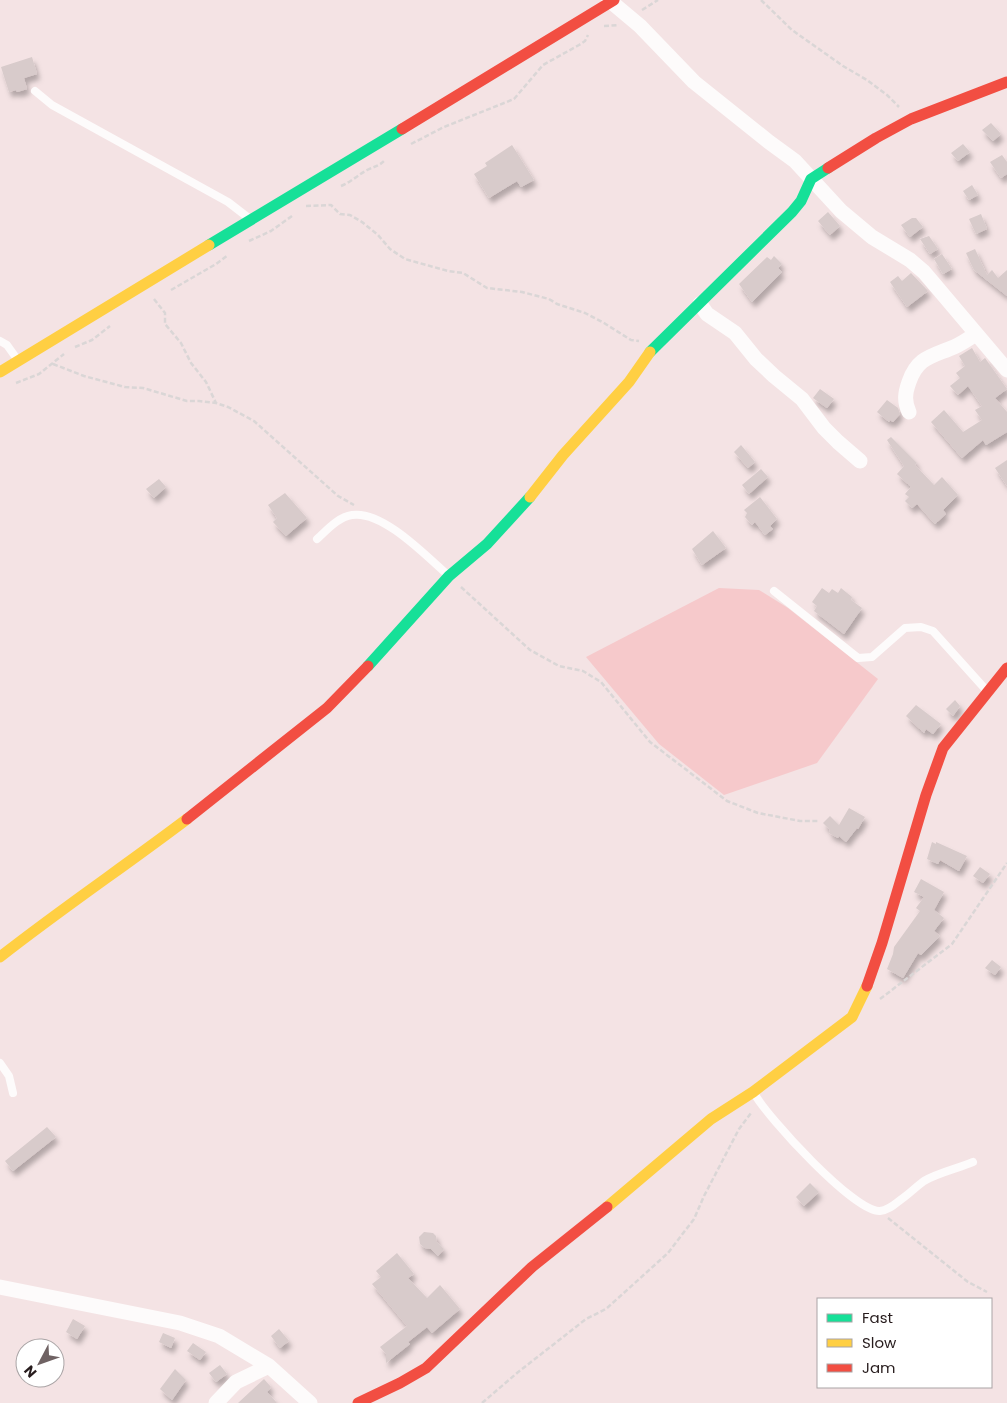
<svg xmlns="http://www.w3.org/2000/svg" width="1007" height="1403" viewBox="0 0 1007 1403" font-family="Poppins,sans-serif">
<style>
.green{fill:#f6c9cb}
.building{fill:#d8cbcb;filter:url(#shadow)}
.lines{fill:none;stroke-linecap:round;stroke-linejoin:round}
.path{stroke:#dad6d6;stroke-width:2.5;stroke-dasharray:5 2.5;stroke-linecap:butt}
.lane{stroke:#fdfbfb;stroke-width:8}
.street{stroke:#fdfbfb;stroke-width:15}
.fast{stroke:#16e098;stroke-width:11}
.slow{stroke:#ffcf43;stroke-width:11}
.jam{stroke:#f24e42;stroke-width:11}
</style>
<defs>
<filter id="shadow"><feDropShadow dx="3" dy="5.5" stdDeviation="2.5" flood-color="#0004"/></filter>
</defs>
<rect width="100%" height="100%" fill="#f4e3e4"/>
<path class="green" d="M719,588L759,590L788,608L878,679L817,763L724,795L659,744L586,657Z"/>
<path class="building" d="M32,57L37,74L24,78L27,89L17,92L16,90L9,92L1,67Z
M991,123L1001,134L993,141L982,130Z
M963,144L970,152L958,161L951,153Z
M512,145L534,180L521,187L517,181L489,198L474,174L487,166L485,163Z
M1002,155L1007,162V174L1001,178L990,162Z
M972,185L978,195L969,200L963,191Z
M828,212L840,226L830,235L818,221Z
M981,214L987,229L976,234L969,219Z
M912,218H916L923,227L910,237L901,225Z
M929,236L938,249L930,254L920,239Z
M975,249L987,275L992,270L998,278L1007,270V296L974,270L966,253Z
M942,254L952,269L943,274L934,259Z
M774,256L782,264L778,268L782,272L752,302L739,284L767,257L771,260Z
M911,273L928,291L907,307L890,282L898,276L902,281Z
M972,348L980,362L985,358L1007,389L995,398L1007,412V432L986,445L983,440L962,458L931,422L944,410L963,432L982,420L975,410L982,406L968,386L958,395L950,386L960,378L956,373L965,366L959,356Z
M820,389L834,399L827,408L813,398Z
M887,400L898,408L900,414L893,422L890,420L889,422L877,412Z
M891,437L917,463L915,465L934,485L942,477L958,495L943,510L946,514L935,524L917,504L912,508L905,501L909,497L905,494L911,487L897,474L904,466L887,440Z
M741,445L755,462L748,468L734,452Z
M1007,460V486L995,468Z
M761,469L768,477L749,494L742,485Z
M159,479L166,487L154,498L146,489Z
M285,493L307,518L286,536L273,522L277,518L268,505Z
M760,497L777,519L770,526L773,529L765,535L755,522L752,525L745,517L747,513L744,510Z
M713,531L726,548L702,565L692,549Z
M822,588L829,593L832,589L838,593L841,588L852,597L851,600L862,608L844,634L814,611L817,606L812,602Z
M955,700L960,706L953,716L946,709Z
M916,705L941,724L933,734L926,729L924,733L906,716Z
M849,808L865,817L858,829L857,828L846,842L839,836L838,838L829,833L830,830L823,823L830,816L839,825Z
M932,842L936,844V842L967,856L959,871L940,860L938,864L927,859Z
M980,867L990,874L983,883L973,876Z
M921,879L944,892L934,910L944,918L934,931L940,936L921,955L918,953L903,978L887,969L893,954L894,947L920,911L916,908L924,897L914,892Z
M992,960L1001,967L995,975L985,968Z
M47,1127L56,1137L13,1171L5,1161Z
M810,1183L819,1192L804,1206L796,1197Z
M424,1232L433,1233L436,1236L437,1242L444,1249L438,1256L431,1249L425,1248L420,1244L419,1237Z
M397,1253L414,1274L408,1278L427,1298L440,1285L460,1309L432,1333L427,1327L408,1342L410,1344L386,1363V1354L380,1347L407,1326L372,1284L381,1277L376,1271Z
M73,1319L85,1326L77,1339L66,1332Z
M279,1329L289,1341L280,1348L271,1336Z
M163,1333L175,1338L171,1348L159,1342Z
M193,1343L206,1352L200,1360L187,1351Z
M220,1365L227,1374L216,1382L209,1373Z
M175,1369L186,1380L172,1400L160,1389Z
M264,1379L271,1387L267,1392L277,1403H238Z"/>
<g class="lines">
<path class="path" d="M761,0L792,30L843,66L867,80L887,95L899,107
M642,10L658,0
M604,26L619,25
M411,144L444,127L514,99L543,65L579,45L585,41L588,35
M341,186C351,182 358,175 367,170C375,166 378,167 385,160
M306,206L331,205L340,214L350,215L362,222L378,235L390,249L405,259L448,271L463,273L487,288L522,292L549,299L557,304L585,313L604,323L631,340L639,341
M249,241L271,231L292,216
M171,290L216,264L228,255
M154,299L165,313V324L181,343L191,363L206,382L216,403
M75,347L92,340L110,326
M53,364L84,376L125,387L143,388L187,401H199L216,403L228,407L254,421L338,496L354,505
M16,383L39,374L64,354
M461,587L530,650L559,666L583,671L601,682L650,742L727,801L758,813L800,821H819
M880,999L952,944L1007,863
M888,1218L968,1282L987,1292
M482,1403L517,1373L586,1319L606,1309L668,1253L694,1219L704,1196L739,1129L751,1113"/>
<path class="lane" d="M35,91L52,105L228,202L250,219
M0,341L7,345L17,359
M317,539C327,530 338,517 352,515C383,510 427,557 449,576
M774,591L858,658L872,657L905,628L921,627L933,631L987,691
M0,1063L9,1076L13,1093
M754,1093C767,1117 855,1213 880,1211C890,1210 896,1203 903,1198C910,1193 917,1186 924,1181C937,1173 959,1168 973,1162"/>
<path class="street" d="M609,0L640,26L694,82L769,142L795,161L841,211L872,237L910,260L924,272L1007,370
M700,304L707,314L735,333L756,359L774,376L802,399L824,428L838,442L860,461
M909,412C904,401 905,393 909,382C917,359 929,357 949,349C959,346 968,339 976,334
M0,1287L180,1323L219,1336L269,1366L310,1403
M216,1403L236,1382L269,1366"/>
<path class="fast" d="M209,245L402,129
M650,352L792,212L801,201L811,179L828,168
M368,666L449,576L487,544L530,497"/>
<path class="slow" d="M0,372L209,245
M530,497L563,455L629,382L650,352
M0,957C61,909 125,866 187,819
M607,1207L711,1119L753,1092L852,1017L867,986"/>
<path class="jam" d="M402,129L614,0
M828,168L876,138L911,119L1007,82
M187,819L327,708L368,666
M867,986L882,943L926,795L943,748L1007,668
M358,1403L400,1383L426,1368L532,1267L607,1207"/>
</g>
<rect x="817" y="1298" width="175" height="90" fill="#ffffff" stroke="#a9a4a5"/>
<rect x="827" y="1314" width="25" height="8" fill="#16e098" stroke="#a9a4a5"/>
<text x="862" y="1323" font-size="15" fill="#271c1d">Fast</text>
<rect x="827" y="1339" width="25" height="8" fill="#ffcf43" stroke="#a9a4a5"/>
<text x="862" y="1348" font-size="15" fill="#271c1d">Slow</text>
<rect x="827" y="1364" width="25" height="8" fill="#f24e42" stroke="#a9a4a5"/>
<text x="862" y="1373" font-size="15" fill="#271c1d">Jam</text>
<g transform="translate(40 1363) rotate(229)"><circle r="24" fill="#ffffff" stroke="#a9a4a5"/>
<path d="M0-4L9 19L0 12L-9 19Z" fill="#6f6263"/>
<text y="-8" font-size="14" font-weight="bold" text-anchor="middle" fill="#271c1d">N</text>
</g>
</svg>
